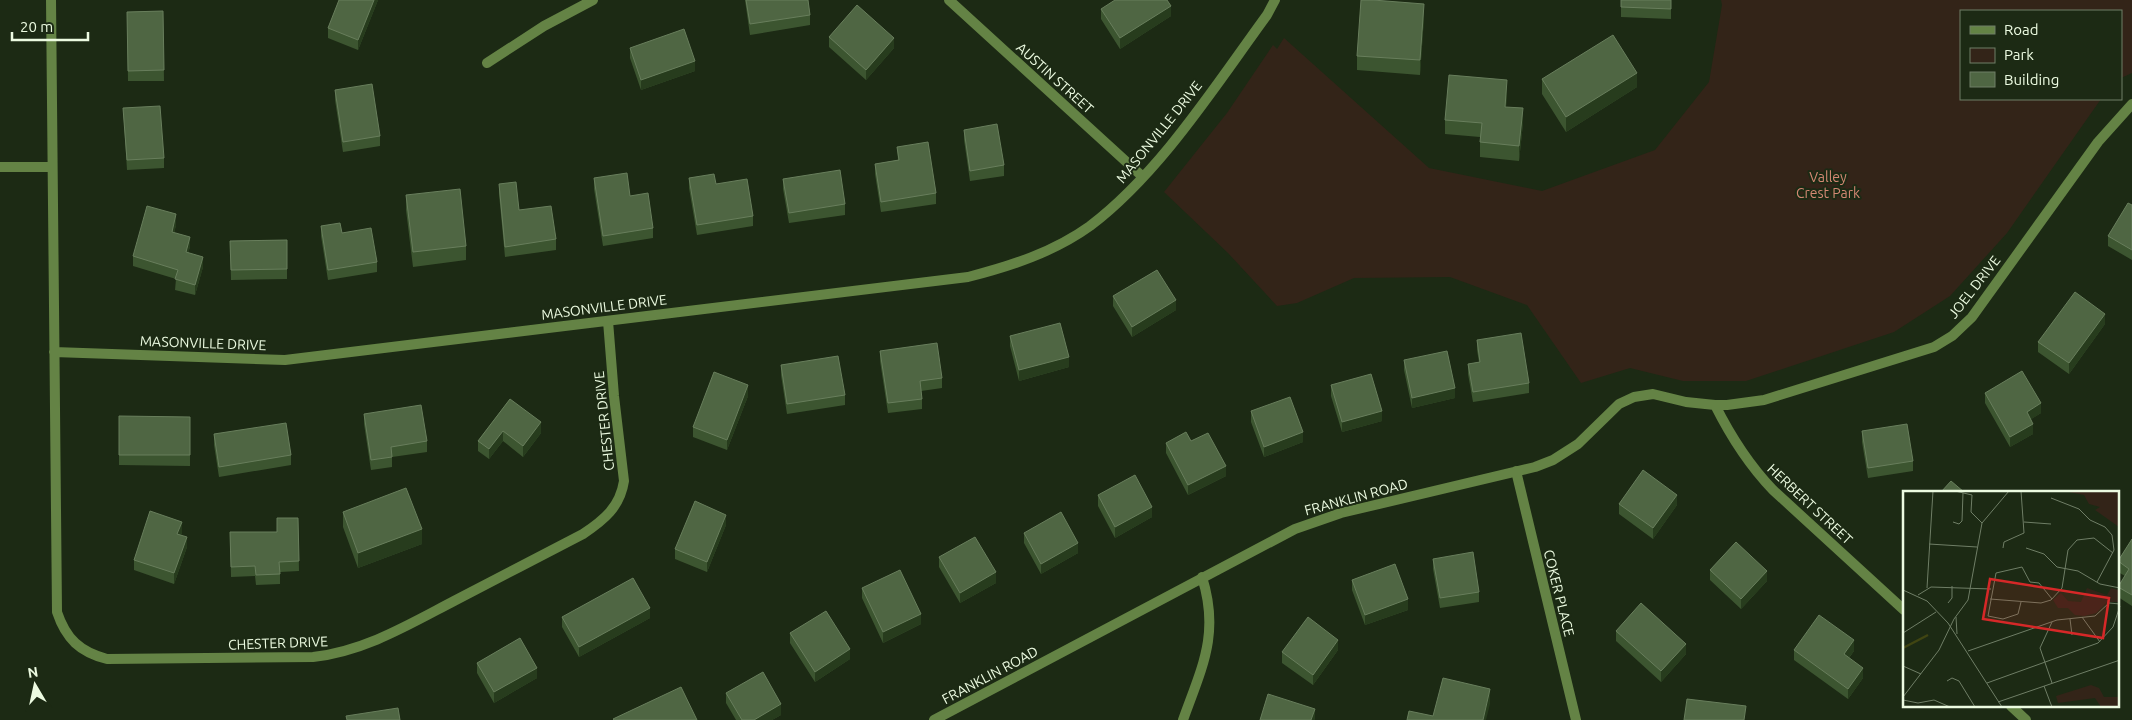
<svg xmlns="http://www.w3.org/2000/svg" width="2132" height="720" viewBox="0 0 2132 720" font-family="Ubuntu,sans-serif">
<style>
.green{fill:#332418}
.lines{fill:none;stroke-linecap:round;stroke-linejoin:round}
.street{stroke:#648345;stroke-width:10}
.wall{fill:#3c5530}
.shaded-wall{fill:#273c1d}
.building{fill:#4f6643;stroke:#687e5c}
.labels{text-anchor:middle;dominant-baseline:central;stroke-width:4;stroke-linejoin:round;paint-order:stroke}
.street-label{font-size:14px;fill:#ecfbe1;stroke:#1c2a14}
.park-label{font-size:14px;fill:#d48873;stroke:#1c2a14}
.inset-river{fill:none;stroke:#404512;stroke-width:2.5}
.inset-road{fill:none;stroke:#6f7e66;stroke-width:1}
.view{fill:#d62828;fill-opacity:0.15;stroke:#d62828;stroke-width:2.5}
.inset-edge{fill:none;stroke:#ecfbe1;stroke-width:2.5}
</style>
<rect width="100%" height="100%" fill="#1c2a14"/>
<path class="green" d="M1721,0H2132V73L2121,78V11H1961V99H2101L2007,233L1950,296L1894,332L1746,381H1683L1630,368L1581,383L1527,305L1450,277L1354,278L1297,303L1277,306L1228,253L1164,192L1227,113L1273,45L1277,49L1284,38L1429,168L1542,191L1655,150L1709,82L1722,5Z"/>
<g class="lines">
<path class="street" d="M51,0L57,612C66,639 80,652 107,659L313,657C365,651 408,625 454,601C497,579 540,556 583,534C604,520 620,507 624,481L614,396L608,321
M949,0L1143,177
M487,63L544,26L593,0
M0,167H52
M54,352L285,360L968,277C1011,266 1054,252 1090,226C1160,173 1215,86 1267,15L1275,0
M1715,405C1731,437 1748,464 1773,490L1904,610
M1516,471L1576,720
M2011,706L2026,720
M934,720L1295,529L1341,513L1535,467L1553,460L1578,444L1619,404L1634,397L1653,394L1686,402L1715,405H1727L1764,400L1934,347L1952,336L1972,317L2098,142L2132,104
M1183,720C1202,667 1220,634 1202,577"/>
</g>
<path class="wall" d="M378,0L358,50L328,38V28Z
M745,0H808L810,15V25L750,35Z
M1621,0H1671V19L1621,17Z
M1101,9L1171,16L1120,49L1101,19Z
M163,11L164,81H128L127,12Z
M1424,18L1420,75L1357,70V56Z
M829,37L894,48L866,80L829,47Z
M630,48L695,71L641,90L630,58Z
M1542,79L1637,87L1566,132L1542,94Z
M335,90L380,136V146L343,152L335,100Z
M1507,95L1506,107L1523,123L1519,161L1480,157V137L1445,134V120Z
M123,108L164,158V168L127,170Z
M964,130L1004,165V176L970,181L964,140Z
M897,147L936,193V204L881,212L875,174V164L898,160Z
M594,178L630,196L653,228V238L603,246L594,189Z
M689,178L753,216V226L697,235L689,188Z
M783,179L845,204V215L789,223L783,189Z
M499,184L519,210L556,239V250L505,257L499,194Z
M406,195L466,246V260L413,267L406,210Z
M2132,205V260L2108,246V236Z
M176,225L174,233L190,247L188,252L203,267L195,295L175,290L176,279L133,266V256Z
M321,226L342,233L377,262V272L328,280L321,236Z
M287,240V279L231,280L230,241Z
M1113,296L1176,310L1132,337L1113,306Z
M2105,324L2069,374L2038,352V342Z
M1010,336L1069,367L1019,381L1010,346Z
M1477,340L1529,383V393L1473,402L1468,374V364L1479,362L1477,350Z
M880,351L942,378V388L921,391L922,399V409L888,413L880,361Z
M1404,360L1455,398L1412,408L1404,370Z
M781,365L845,395V405L787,414L781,375Z
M1331,385L1382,421L1342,432L1331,396Z
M1985,393L2041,413L2031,419L2033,434L2010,447L1985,403Z
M748,396L727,450L693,437V427Z
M510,399L541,433L523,457L503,441L489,459L478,451V441Z
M1251,411L1303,442L1264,457L1251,422Z
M364,414L427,441V452L392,457V467L371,470L364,424Z
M119,416L190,417V466L119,465Z
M1862,431L1913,461V471L1868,478L1862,442Z
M214,434L291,455V465L219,477L214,445Z
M1191,441L1226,476L1188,495L1166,453V443Z
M1098,495L1152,517L1115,538L1098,506Z
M1619,504L1677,505L1653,539L1619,514Z
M343,512L422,544L358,568L343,527Z
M298,518L299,571L280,572V584L256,585L255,576L231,577L230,532H277Z
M726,525L707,572L675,559V549Z
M182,532L181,535L187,547L174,584L134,570V560Z
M1024,533L1078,553L1041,574L1024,543Z
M2132,539V606L2118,597V587L2125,576L2118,572V561Z
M939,557L996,583L960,603L939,567Z
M1433,559L1479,592V602L1440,608L1433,569Z
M1710,570L1767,581L1741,609L1710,580Z
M1352,580L1408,610L1365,625L1352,590Z
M862,588L921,624L883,643L862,598Z
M562,617L650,618L579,657L562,627Z
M1616,631L1686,654L1661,682L1616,641Z
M790,633L850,659L815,682L790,643Z
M1338,650L1313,685L1282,663V652Z
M1794,650L1854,651L1849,658L1863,678L1848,699L1794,660Z
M477,663L537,678L494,703L477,673Z
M726,693L781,715L772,720H736L726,703Z"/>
<path class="shaded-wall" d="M374,0H378L358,50V40Z
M1424,4V18L1420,75V60Z
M1171,6V16L1120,49V38Z
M894,38V48L866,80V70Z
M695,61V71L641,90V80Z
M1637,73V87L1566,132V117Z
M1507,80V95L1505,122V107Z
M1523,108V123L1519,161V146Z
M176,214V225L172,242V232Z
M190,237V247L186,262V252Z
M203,257V267L195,295V285Z
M1176,300V310L1132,337V327Z
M2105,314V324L2069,374V363Z
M1069,357V367L1019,381V370Z
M748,385V396L727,450V440Z
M1455,388V398L1412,408V398Z
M2041,403V413L2027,422V412Z
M1382,411V421L1342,432V422Z
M541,422V433L523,457V446Z
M2033,424V434L2010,447V437Z
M503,431V441L489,459V449Z
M1303,432V442L1264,457V447Z
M1226,466V476L1188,495V485Z
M1677,495V505L1653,539V528Z
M1152,507V517L1115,538V527Z
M726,515V525L707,572V562Z
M182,522V532L177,544V534Z
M422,529V544L358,568V553Z
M187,537V547L174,584V573Z
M1078,543V553L1041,574V564Z
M1767,571V581L1741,609V599Z
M996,572V583L960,603V593Z
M1408,599V610L1365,625V615Z
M650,608V618L579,657V647Z
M921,614V624L883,643V632Z
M1338,640V650L1313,685V675Z
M1854,640V651L1844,664V654Z
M1686,644V654L1661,682V671Z
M850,649V659L815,682V672Z
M537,668V678L494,703V692Z
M1863,668V678L1848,699V689Z
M1490,689V704L1486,720H1483Z
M781,704V715L772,720H754Z
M1315,709V720H1311Z"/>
<path class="building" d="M339,0H374L358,40L328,28Z
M746,0H808L810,15L750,24Z
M1115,0H1167L1171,6L1120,38L1101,9Z
M1361,0H1373L1424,4L1420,60L1357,56Z
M1621,0H1671V9L1621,7Z
M857,5L894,38L866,70L829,37Z
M163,11L164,70L128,71L127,12Z
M684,29L695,61L641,80L630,48Z
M1613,35L1637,73L1566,117L1542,79Z
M1449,75L1507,80L1505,107L1523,108L1519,146L1480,142L1482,123L1445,120Z
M372,84L380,136L343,142L335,90Z
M160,106L164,158L127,160L123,108Z
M997,124L1004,165L970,171L964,130Z
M928,142L936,193L881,202L875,164L899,160L897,147Z
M840,170L845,204L789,213L783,179Z
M627,173L630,196L648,193L653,228L603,236L594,178Z
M714,174L716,184L747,179L753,216L697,225L689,178Z
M516,182L519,210L551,206L556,239L505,247L499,184Z
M460,189L466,246L413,252L406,195Z
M2128,203L2132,205V250L2108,236Z
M147,206L176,214L172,232L190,237L186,252L203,257L195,285L175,279L178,270L133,256Z
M340,223L342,233L371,228L377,262L328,270L321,226Z
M287,240V269L231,270L230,241Z
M1157,270L1176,300L1132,327L1113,296Z
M2075,292L2105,314L2069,363L2038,342Z
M1060,323L1069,357L1019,370L1010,336Z
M1521,333L1529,383L1473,392L1468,364L1480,362L1477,340Z
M937,343L942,378L920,381L922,399L888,403L880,351Z
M1447,351L1455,388L1412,398L1404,360Z
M838,356L845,395L787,404L781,365Z
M2022,371L2041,403L2027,412L2033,424L2010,437L1985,393Z
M714,372L748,385L727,440L693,427Z
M1371,374L1382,411L1342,422L1331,385Z
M1290,397L1303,432L1264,447L1251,411Z
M510,399L541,422L523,446L503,431L489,449L478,441Z
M421,405L427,441L391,447L392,457L371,460L364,414Z
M119,416L190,417V455H119Z
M286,423L291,455L219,467L214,434Z
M1907,424L1913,461L1868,468L1862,431Z
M1186,432L1191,441L1208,433L1226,466L1188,485L1166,443Z
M1643,470L1677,495L1653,528L1619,504Z
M1135,475L1152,507L1115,527L1098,495Z
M1951,481L1964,492H1941Z
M406,488L422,529L358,553L343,512Z
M695,501L726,515L707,562L675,549Z
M150,511L182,522L177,534L187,537L174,573L134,560Z
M1061,512L1078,543L1041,564L1024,533Z
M277,518H298L299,561L279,562L280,574L256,575L255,566L231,567L230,532H277Z
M975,537L996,572L960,593L939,557Z
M2132,539V595L2118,587L2129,569L2118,561Z
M1736,542L1767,571L1741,599L1710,570Z
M1473,552L1479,592L1440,598L1433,559Z
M1395,564L1408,599L1365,615L1352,580Z
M900,570L921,614L883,632L862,588Z
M633,578L650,608L579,647L562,617Z
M1641,603L1686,644L1661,671L1616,631Z
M826,611L850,649L815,672L790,633Z
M1819,615L1854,640L1844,654L1863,668L1848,689L1794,650Z
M1308,617L1338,640L1313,675L1282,652Z
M520,638L537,668L494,692L477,663Z
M763,672L781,704L754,720H742L726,693Z
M1443,678L1490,689L1483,720H1407L1409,711L1433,716Z
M681,687L697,720H614L613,719Z
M1268,694L1315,709L1311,720H1260Z
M1687,699L1746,706L1744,720H1684Z
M398,708L400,720H347L346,716Z"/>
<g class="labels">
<g class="street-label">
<text transform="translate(1055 78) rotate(42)">AUSTIN STREET</text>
<text transform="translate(1159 132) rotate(-51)">MASONVILLE DRIVE</text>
<text transform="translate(1974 287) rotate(-52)">JOEL DRIVE</text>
<text transform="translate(604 307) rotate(-7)">MASONVILLE DRIVE</text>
<text transform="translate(203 343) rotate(2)">MASONVILLE DRIVE</text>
<text transform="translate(604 421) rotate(-96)">CHESTER DRIVE</text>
<text transform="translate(1356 497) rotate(-15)">FRANKLIN ROAD</text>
<text transform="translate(1810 504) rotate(43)">HERBERT STREET</text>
<text transform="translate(1559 593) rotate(76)">COKER PLACE</text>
<text transform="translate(278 643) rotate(-2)">CHESTER DRIVE</text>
<text transform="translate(990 675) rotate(-28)">FRANKLIN ROAD</text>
</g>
<g class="park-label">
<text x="1828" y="177">Valley<tspan x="1828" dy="16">Crest Park</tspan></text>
</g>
</g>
<g transform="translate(1903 491)">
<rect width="216" height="216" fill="#1c2a14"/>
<path d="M161,0H216V36L192,19L197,16L186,13L181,4ZM184,97L204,104L208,97L216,99L215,111H204L193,122L181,125L172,124L165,117H155L150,109L158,102L165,110L178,111ZM188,194L196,197L201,206H216V216H198L192,207L155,212L153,205Z" fill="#332418"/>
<path class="inset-river" d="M0,157L25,144"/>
<path class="inset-road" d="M52,0L69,4L68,21L79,32M148,7L176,18L187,29L202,36L209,44L211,59L194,91M50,31L56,33L59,30L60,2M121,31L148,33M26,53L74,56M100,57L101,51L121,42L118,0M123,57L141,63L154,76L175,80L197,93L217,97M24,97L30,0M0,99L24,110L45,132L99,216M15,104L28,96L88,98M87,108L138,112L148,109L159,97L165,59L174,49L191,47L210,62M118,111L115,123L100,128L85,125L93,82L119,76L127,91L136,92L149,108M45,112L49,107V95M53,126L54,143M179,126L197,151M167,128L169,144M149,131L137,157L149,192M0,142L33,121M65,160L154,129L192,125L206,112L217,113M0,175L18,183M44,190L49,187L56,190L72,216M84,192L195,152L210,136L217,115M141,195L149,216M0,206L36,159L51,128L65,109L79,32L106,0M0,209L15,212L31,209L47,216M95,211L217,169"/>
<path class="view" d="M87,88L206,107L200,147L80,128Z"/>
<rect width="216" height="216" class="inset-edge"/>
</g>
<rect x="1960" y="10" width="162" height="90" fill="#1c2a14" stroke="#6f7e66"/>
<rect x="1970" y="26" width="25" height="8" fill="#648345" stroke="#6f7e66"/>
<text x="2004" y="35" font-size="15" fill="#ecfbe1">Road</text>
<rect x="1970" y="48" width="25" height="15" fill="#332418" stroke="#6f7e66"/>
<text x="2004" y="60" font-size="15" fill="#ecfbe1">Park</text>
<rect x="1970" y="72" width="25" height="15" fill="#4f6643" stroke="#6f7e66"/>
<text x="2004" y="85" font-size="15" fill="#ecfbe1">Building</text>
<g transform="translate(35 685) rotate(351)" stroke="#1c2a14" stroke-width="4" paint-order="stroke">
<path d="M0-4L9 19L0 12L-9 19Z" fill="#ecfbe1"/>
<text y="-8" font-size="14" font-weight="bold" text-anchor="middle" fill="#ecfbe1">N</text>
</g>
<path d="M12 32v8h76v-8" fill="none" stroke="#ecfbe1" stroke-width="2.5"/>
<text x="20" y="32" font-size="15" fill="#ecfbe1" stroke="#1c2a14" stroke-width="4" paint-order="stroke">20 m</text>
</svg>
